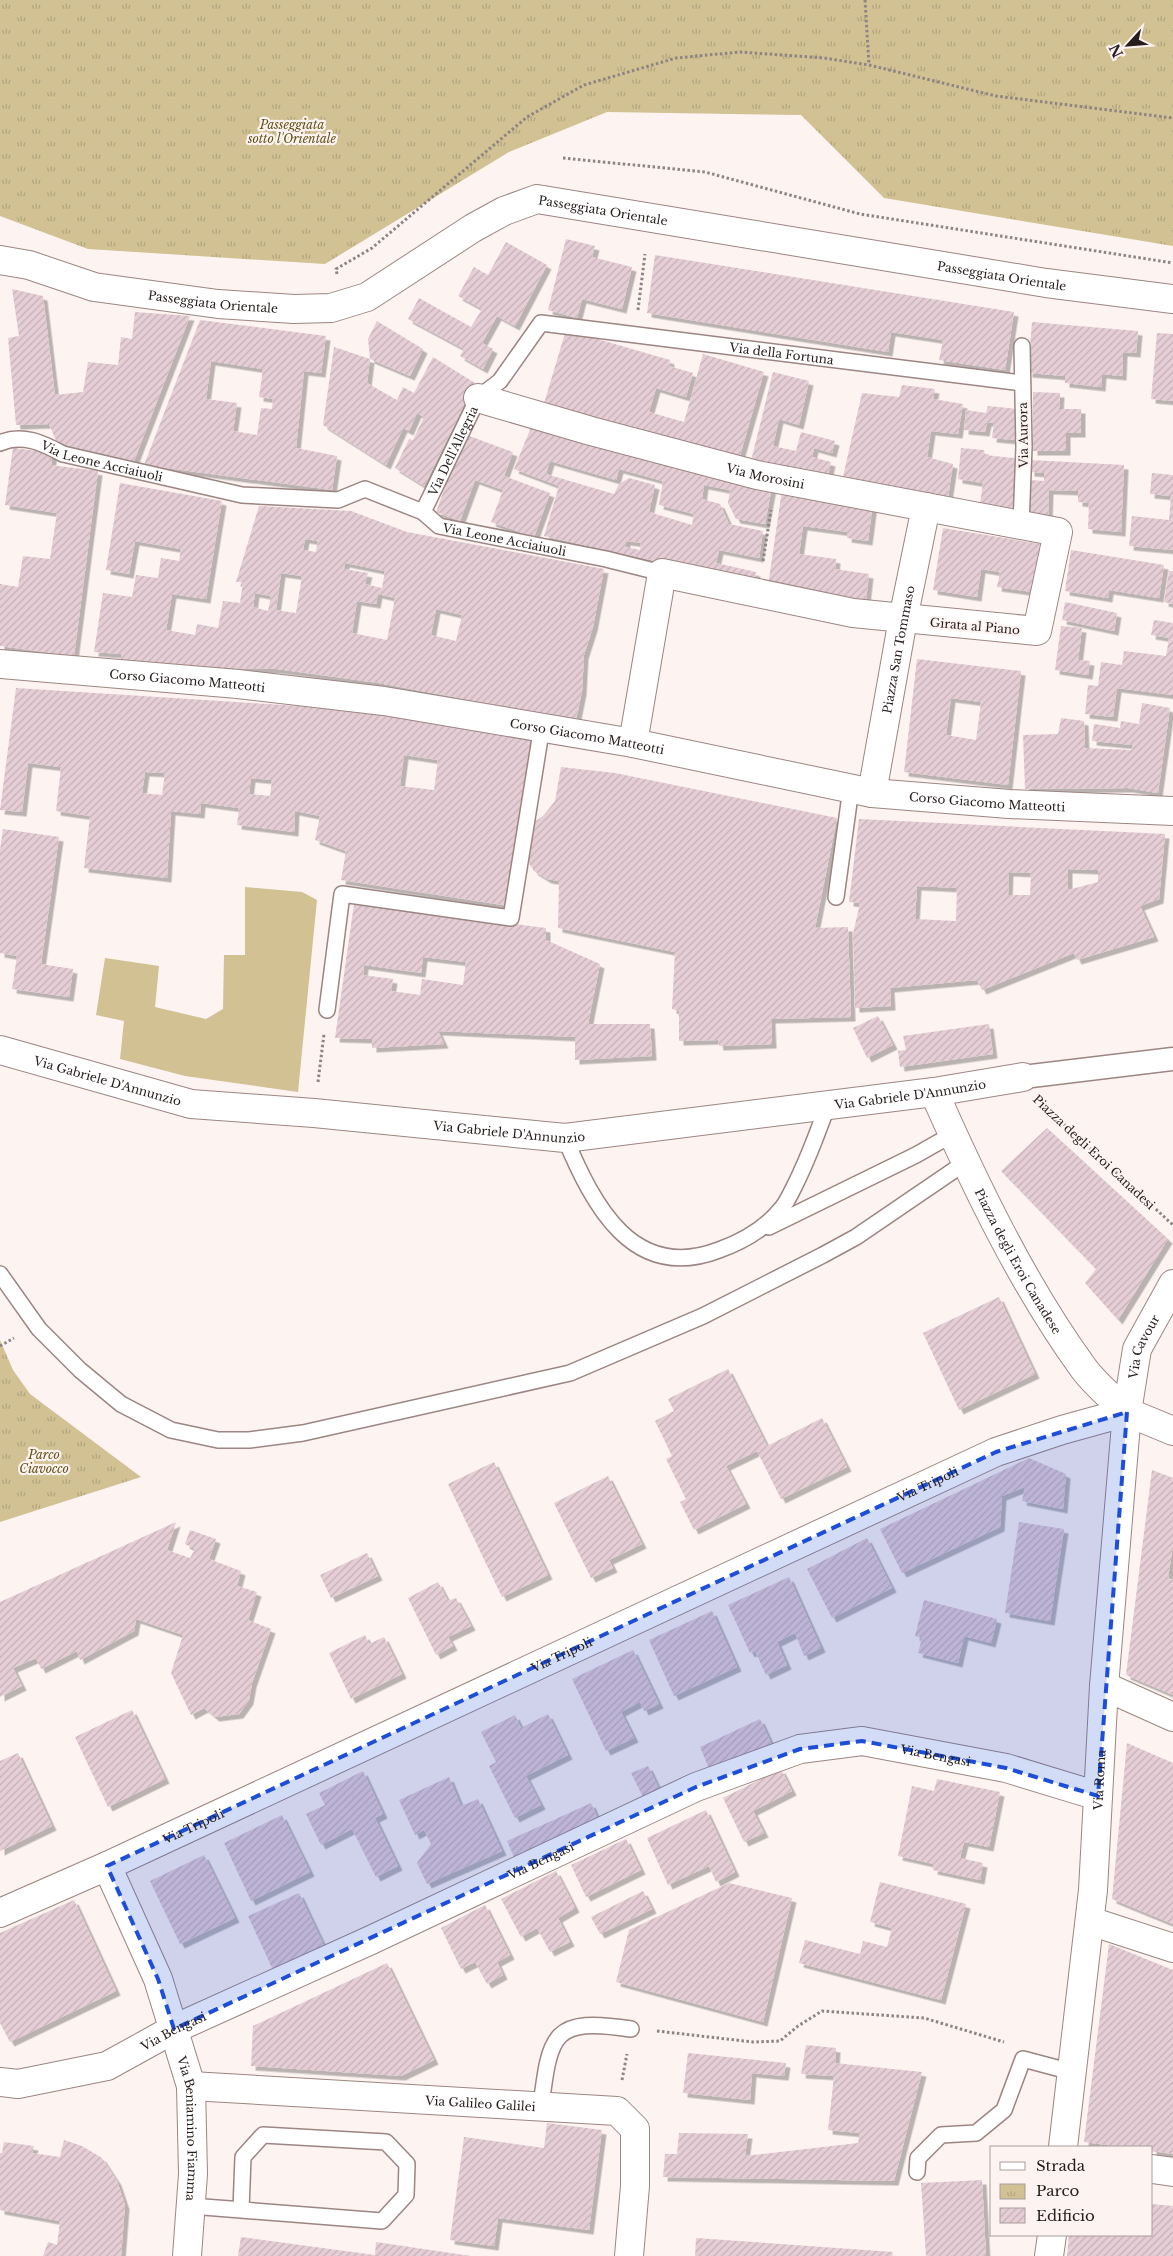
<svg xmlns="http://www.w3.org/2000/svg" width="1173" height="2256" viewBox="0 0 1173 2256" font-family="'Libre Baskerville',serif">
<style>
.grass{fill:#d1c193}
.park{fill:url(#park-tufts)}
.building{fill:url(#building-hatch);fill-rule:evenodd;filter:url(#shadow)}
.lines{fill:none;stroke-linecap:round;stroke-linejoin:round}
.service-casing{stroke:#9c8582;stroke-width:18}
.pedestrian-casing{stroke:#9c8582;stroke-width:25}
.minor-casing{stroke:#9c8582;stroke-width:30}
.tertiary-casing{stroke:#9c8582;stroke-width:30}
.path{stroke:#8e8483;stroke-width:3;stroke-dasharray:2.5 2.5;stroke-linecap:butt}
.service{stroke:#fff;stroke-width:15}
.pedestrian{stroke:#fff;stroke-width:22}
.minor{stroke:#fff;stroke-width:28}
.tertiary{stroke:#fff;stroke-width:28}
.marked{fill:#1d4ed8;fill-opacity:0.2;stroke:#1d4ed8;stroke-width:4;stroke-dasharray:10 6;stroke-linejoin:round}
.labels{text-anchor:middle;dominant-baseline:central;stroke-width:4.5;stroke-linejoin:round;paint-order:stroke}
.park-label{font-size:12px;font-style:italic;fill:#645115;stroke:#fdf3f1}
.street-label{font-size:12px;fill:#261d1c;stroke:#fdf3f1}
</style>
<defs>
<pattern id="park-tufts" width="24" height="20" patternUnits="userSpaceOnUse" patternTransform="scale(1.25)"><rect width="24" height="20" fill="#d1c193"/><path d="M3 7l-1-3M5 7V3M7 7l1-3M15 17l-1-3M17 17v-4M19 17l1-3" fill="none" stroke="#b3a57e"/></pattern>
<pattern id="building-hatch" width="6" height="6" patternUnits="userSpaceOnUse" patternTransform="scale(1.25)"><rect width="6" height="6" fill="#e6ced6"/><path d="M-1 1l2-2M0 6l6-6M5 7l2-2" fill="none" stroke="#c5b0b7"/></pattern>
<filter id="shadow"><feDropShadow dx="4.5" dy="4.5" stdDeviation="0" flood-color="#0004"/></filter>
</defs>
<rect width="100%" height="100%" fill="#fdf3f1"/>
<path class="grass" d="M245,887L302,892L317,900L298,1092L185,1076L120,1059L124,1021L96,1015L105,958L159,966L155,1007L206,1019L223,1009L224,955H245Z"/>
<path class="park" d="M0,0H1173V246L884,198L801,115L607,112L509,152L325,264L88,249L0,216Z
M0,1340L13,1370L30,1394L141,1477L0,1522Z"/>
<path class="building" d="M566,239L595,246L592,257L632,267L622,309L582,299L577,318L548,310Z
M506,242L547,265L515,326L497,316L482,343L493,349L483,369L460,356L464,349L408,319L419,298L471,327L482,309L458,296L474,267L488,275Z
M655,255L1014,312L1005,370L939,360L943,340L891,332L888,352L647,313Z
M12,289L43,296L55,395L83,392L88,362L118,365L121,337L132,339L135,312L190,316L134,461L57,443L49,424L16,425L8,338L19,336Z
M200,320L326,336L321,373L304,371L296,448L337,456L332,490L144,465ZM211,361L263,369L259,397L273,399L272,409L261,408L257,435L233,431L237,403L206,399Z
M377,321L423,349L410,376L370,359L367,383L397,400L403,387L414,393L433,357L475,383L424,486L395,468L409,439L413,440L424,417L417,413L409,431L403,428L386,465L323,425L334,347L370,359L368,339Z
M1032,322L1138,331L1136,353L1123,352L1122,376L1102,374L1101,387L1065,383V376L1028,373Z
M566,330L670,360L669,366L693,373L686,397L656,388L649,412L684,422L703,354L764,372L737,466L542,410Z
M1157,333L1173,334V401L1151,399Z
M773,372L809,381L799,425L779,419L773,446L796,451L801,432L835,441L832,453L814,448L812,457L831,462L826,484L750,465Z
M902,385L935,389L933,399L963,404L958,434L931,431L927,457L953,464L947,504L842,481L862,393L899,397Z
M1033,392L1060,393L1059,409H1081V433H1066V451H1033Z
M988,406L1018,409L1014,440L992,438L994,423L987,422L985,432L964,430L966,410L986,413Z
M534,420L772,486L765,524L736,519L728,503L730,490L704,485L702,499L720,504L729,524L763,531L759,558L719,550L716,563L756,572L754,583L544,536L559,486L514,469ZM550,461L616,480L619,469L663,481L659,505L694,514L692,525L649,512L655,485L629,478L619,484L614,494L546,474ZM626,541L641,543L640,550L626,547Z
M464,434L513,452L504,476L550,493L534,537L491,522L503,490L475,480L460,521L436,512Z
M13,448L53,453L51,465L98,471L74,656L0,646V584L18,587L23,556L50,559L57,513L5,505Z
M961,448L984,450L985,455L1022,459L1016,520L979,511L983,483L958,479Z
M1030,460L1124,465L1121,532L1088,529L1089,503L1078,502V491L1049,490L1048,520L1027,519L1029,480L1044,481V473L1030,472Z
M1152,473L1173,475V550L1129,546L1132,516L1169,520L1171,496L1150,494Z
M120,483L222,501L206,599L172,594L166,630L195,635L197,624L218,628L223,601L240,603L243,582H236L259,506L351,511L407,532L604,569L593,627L584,655L582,691L576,720L379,683L277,669L211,668L121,662V654L94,652L103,593L132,597L136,575L158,578L161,558L179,561L181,549L135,541L129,574L106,570ZM305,539L318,541L316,552L303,550ZM345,563L385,571L382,588L365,584L368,573L344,569ZM281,573L302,576L296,613L276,610ZM255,593L271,596L268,611L253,607ZM378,594L395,598L387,640L352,633L357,601L376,604ZM436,609L462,615L456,641L431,635Z
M782,490L873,503L868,541L847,538L848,532L803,526L799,554L836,559L835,569L869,574L866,600L768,586Z
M943,528L1040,544L1032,592L997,587L1000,572L981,569L977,597L933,590Z
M1071,550L1164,565L1159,598L1109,590L1108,598L1065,591Z
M1169,571H1173V604L1164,602Z
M1065,602L1117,613L1114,631L1062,620Z
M1154,620L1173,623V695L1117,688L1113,717L1085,714L1088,685L1098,686L1101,662L1122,665L1124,651L1166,656L1169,638L1151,635Z
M1061,626L1082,628L1078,660L1090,661L1088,675L1055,670Z
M917,659L1021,671L1008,785L904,772ZM951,698L981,702L976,740L946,735Z
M16,688L408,713L534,740L509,906L341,880L346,851L315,840L320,816L295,811L294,832L237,825L239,808L201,803L200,814L171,811L167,878L84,868L90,816L56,811L61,767L28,763L22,812L0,810ZM404,755L438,760L434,790L400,786ZM145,772L165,773L162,795L142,793ZM251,778L272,780L270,796L249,794Z
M1142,703L1170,708L1158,793L1128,788L1025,789L1023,735L1058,734L1061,718L1084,721L1085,748L1132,750L1133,745L1092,741L1094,724L1120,728L1121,721L1139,724Z
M561,767L615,773L837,818L815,928L848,927L851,1017L771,1019L772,1044L719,1046L718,1040L679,1041V1011L672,1009L675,952L558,928L559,881L547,879L534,871L527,860L531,824L543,816L555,801Z
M859,819L1165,834L1159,899L1140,906L1154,937L1077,960L1074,953L982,990L977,980L890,988L891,1006L855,1008L853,934L860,903L849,902ZM1068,869L1098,870V882L1068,890ZM1009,872L1031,873L1030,895H1008ZM917,886L957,888L956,921L915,919Z
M3,829L59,837L41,964L73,969L69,997L12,989L17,956L0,953V850Z
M354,904L546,928V940L600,964L588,1024H650L652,1056L575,1060V1037L438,1031L444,1044L372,1048V1039L335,1038ZM423,957L466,962L463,985L422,979L420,995L391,991L393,979L363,975L364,965L421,973Z
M878,1016L893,1045L867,1058L853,1028Z
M989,1024L993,1054L900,1067L898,1051L906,1050L903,1036Z
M1047,1128L1168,1239L1118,1320L1085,1283L1096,1269L1001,1171Z
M999,1297L1035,1374L959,1410L923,1333Z
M728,1369L767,1446L822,1418L847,1467L781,1499L757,1451L726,1466L746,1504L694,1530L680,1502L686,1499L666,1459L672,1456L655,1421L674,1411L668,1399Z
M1029,1458L1066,1474L1063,1509L1022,1501L1025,1487L1002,1496L1000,1527L902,1573L880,1529Z
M494,1462L548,1575L502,1597L448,1484Z
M1152,1470L1173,1478V1545L1168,1578L1173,1580V1695L1126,1675Z
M608,1476L642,1544L609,1560L613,1568L591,1578L554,1503Z
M176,1522L167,1550L190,1558L195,1549L185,1544L190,1530L216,1539L209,1559L241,1571L237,1586L257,1592L248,1620L271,1629L252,1683L249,1700L239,1714L215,1717L204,1708L191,1715L171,1673L183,1635L136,1619L134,1631L80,1660L77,1651L41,1669L36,1658L13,1668L22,1686L0,1697V1602Z
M1019,1522L1064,1529L1050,1621L1005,1613Z
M867,1538L892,1588L832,1618L807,1569Z
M367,1553L378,1576L331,1598L320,1575Z
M789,1577L821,1648L804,1656L795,1633L777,1642L787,1665L766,1675L755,1651L750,1653L728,1605Z
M438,1582L448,1601L456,1598L471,1626L448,1637L453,1646L436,1655L408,1598Z
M924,1600L997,1619L991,1643L964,1636L958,1663L918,1653L922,1638L915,1636Z
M712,1611L737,1667L674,1696L649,1640Z
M365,1635L369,1644L384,1637L402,1674L351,1699L329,1653Z
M633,1650L659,1704L644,1711L640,1702L621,1712L634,1738L606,1751L572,1679Z
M132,1710L165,1779L108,1807L75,1737Z
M548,1714L568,1755L526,1776L541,1805L515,1818L489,1766L496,1762L481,1732L515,1715L521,1728Z
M760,1719L771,1743L710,1771L700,1747Z
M1127,1743L1173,1763V1924L1112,1899Z
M18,1753L52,1826L0,1851V1761Z
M648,1766L660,1791L644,1799L631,1773Z
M781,1769L792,1791L753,1811L764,1833L744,1842L723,1798Z
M363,1771L383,1814L375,1818L398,1866L376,1877L352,1829L321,1845L306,1814L325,1805L319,1793Z
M449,1777L461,1806L478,1799L502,1851L427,1884L417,1863L431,1844L424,1830L415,1835L399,1800Z
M937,1779L1000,1792L989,1847L964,1842L960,1858L983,1863L980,1880L933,1870L934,1864L898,1856L912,1786L934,1791Z
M591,1803L600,1824L516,1862L507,1841Z
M706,1810L735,1872L716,1882L709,1866L668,1885L647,1838Z
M282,1815L310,1872L251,1901L224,1843Z
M626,1839L641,1870L586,1897L571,1865Z
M204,1855L235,1918L180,1944L150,1881Z
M556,1871L575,1908L558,1918L570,1942L550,1952L537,1928L521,1937L501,1899Z
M880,1882L966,1904L941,2000L799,1963L805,1940L860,1954L863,1941L887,1947L892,1928L870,1922Z
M729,1883L792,1898L763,2022L616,1982L629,1930Z
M643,1891L652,1909L600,1934L591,1917Z
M299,1893L324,1946L273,1970L248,1916Z
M74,1900L116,1991L10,2042L0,2023V1933Z
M485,1905L510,1955L497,1962L503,1975L487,1984L475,1962L461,1969L441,1928Z
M1109,1944L1173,1970V2154L1152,2151V2147H1123L1084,2142Z
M387,1963L434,2060L401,2076L251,2066L253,2026Z
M806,2045L836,2048L835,2063L922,2072L894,2181L663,2177L665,2154H677L679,2133L748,2134L745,2156L858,2143L860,2133L828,2130L834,2076L801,2074Z
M688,2053L786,2063L784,2076L752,2073L750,2100L683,2093Z
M547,2123L602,2130L589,2230L498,2218L494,2246L450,2240L464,2137L544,2148Z
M64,2140L82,2146L102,2158L117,2181L125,2205L121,2256H43L48,2242L57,2245L60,2221L0,2210V2153H2L4,2142L34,2146L32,2153L60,2157Z
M982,2180L986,2256H926L921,2183Z
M1152,2204L1173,2206V2256H1067L1069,2235H1152Z
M241,2237L375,2255L376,2242L471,2256H238Z
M696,2238L893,2252L892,2256H695Z"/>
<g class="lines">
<g class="service-casing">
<g id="service">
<path id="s1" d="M0,443C22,433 43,443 63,454L242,495L338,500L365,489L423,512L439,526L606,559L662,573"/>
<path id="s2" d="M423,512L478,398L500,381L541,323L1022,383"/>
<path d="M1021,525L1024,447L1022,346"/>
<path d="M836,897L851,788"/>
<path d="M327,1010L342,894L511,918L542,726"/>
<path d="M565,1138C593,1205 633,1283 719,1250C744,1241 765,1229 782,1208C787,1202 791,1193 795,1185C808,1159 818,1132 828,1104"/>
<path d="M769,1227L916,1155L953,1134"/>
<path d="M0,1274L39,1329L80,1370L121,1404L171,1430L218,1440H249L303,1433L570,1373L703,1316L823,1255L856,1237L966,1162"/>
<path d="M541,2106C550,2033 553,2017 631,2029"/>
<path d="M917,2172L918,2158L941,2135L976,2133L1004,2110L1023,2059L1072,2072"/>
<path d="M191,2206L382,2221L406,2195L407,2164L386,2142L263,2135L243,2157L241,2210"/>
</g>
</g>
<g class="pedestrian-casing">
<path id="pedestrian" d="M1023,1077L1173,1059"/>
</g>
<g class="minor-casing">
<g id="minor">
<path id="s3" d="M0,260L29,265L94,287L218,304L294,309L331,308L367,297L473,228L504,211L537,199L1046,283L1173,299"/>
<path id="s4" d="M478,398L591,431L757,475L1058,532L1037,631L853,613L662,573L633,743"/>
<path id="s5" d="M0,664L238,684L384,701L633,743L872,793L1009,804L1173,811"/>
<path id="s6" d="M872,793L903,619L926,507"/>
<path id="s7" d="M0,1050L191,1104L314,1113L565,1138L934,1092L1023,1077"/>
<path id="s8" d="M934,1092C975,1185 1024,1287 1084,1369C1096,1385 1113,1399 1127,1412"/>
<path d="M1104,1686L1173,1717"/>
<path id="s9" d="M107,1866L158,1979L191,2086L193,2174L187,2256"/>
<path d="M1090,1921L1173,1948"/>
<path id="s10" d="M0,2082L18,2084L107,2066L174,2029L371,1940L696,1787L800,1749L862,1741L1006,1768L1098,1796"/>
<path id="s11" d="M191,2086L617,2111L635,2129V2186L629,2256"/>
<path id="s12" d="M1063,2147L1093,1890L1104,1686L1127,1412L1137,1349L1173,1284"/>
<path d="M1152,2169L1173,2172"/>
<path d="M1049,2256L1052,2235"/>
</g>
</g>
<g class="tertiary-casing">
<g id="tertiary">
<path id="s13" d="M0,1913L107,1866L996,1452L1062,1430L1127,1412L1173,1431"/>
</g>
</g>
<path class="path" d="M865,0L869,65
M563,158L705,172L860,214L1173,263
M337,274L336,269L372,248L527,117L584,85L676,58L740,52L824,58L869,65L996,96L1173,118
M638,310L645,254
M763,561L771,510
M318,1082L324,1034
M1042,1104L1173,1225
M0,1346L14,1338
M657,2031L753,2042L780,2041L798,2026L822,2011L924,2018L1004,2042
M622,2080L627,2054"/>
<use href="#service" class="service"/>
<use href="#pedestrian" class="pedestrian"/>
<use href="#minor" class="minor"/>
<use href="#tertiary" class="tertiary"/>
</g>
<path class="marked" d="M1127,1412L1098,1796L1006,1768L862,1741L800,1749L696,1787L174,2029L158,1979L107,1866L996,1452Z"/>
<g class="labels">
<g class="park-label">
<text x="292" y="124">Passeggiata<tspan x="292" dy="14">sotto l'Orientale</tspan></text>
<text x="44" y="1454">Parco<tspan x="44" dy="14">Ciavocco</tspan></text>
</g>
<g class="street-label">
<text stroke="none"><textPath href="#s3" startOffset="638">Passeggiata Orientale</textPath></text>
<text stroke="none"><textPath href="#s3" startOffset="1042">Passeggiata Orientale</textPath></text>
<text stroke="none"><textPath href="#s3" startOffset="218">Passeggiata Orientale</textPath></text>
<text stroke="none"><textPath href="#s2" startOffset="468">Via della Fortuna</textPath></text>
<text transform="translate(1023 435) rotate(-91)">Via Aurora</text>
<text stroke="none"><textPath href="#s2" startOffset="68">Via Dell'Allegria</textPath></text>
<text stroke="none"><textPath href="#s1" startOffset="106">Via Leone Acciaiuoli</textPath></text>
<text stroke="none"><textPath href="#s4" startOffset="298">Via Morosini</textPath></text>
<text stroke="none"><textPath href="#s1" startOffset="526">Via Leone Acciaiuoli</textPath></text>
<text transform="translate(975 626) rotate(5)">Girata al Piano</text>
<text stroke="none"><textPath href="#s6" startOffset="146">Piazza San Tommaso</textPath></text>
<text stroke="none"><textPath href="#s5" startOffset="188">Corso Giacomo Matteotti</textPath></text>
<text stroke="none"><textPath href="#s5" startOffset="592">Corso Giacomo Matteotti</textPath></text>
<text stroke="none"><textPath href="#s5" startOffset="998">Corso Giacomo Matteotti</textPath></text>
<text stroke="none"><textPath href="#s7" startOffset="112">Via Gabriele D'Annunzio</textPath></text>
<text stroke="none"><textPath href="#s7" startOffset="922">Via Gabriele D'Annunzio</textPath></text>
<text stroke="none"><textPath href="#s7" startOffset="518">Via Gabriele D'Annunzio</textPath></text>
<text transform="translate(1094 1152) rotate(43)">Piazza degli Eroi Canadesi</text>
<text stroke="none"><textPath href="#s8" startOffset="189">Piazza degli Eroi Canadese</textPath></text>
<text stroke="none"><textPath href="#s12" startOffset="806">Via Cavour</textPath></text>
<text stroke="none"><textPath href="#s13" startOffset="1022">Via Tripoli</textPath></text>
<text stroke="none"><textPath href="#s13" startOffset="618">Via Tripoli</textPath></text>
<text stroke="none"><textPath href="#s10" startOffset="1009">Via Bengasi</textPath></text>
<text stroke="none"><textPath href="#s12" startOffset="369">Via Roma</textPath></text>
<text stroke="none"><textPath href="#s13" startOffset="212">Via Tripoli</textPath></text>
<text stroke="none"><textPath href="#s10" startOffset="589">Via Bengasi</textPath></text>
<text stroke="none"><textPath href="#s10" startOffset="184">Via Bengasi</textPath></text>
<text stroke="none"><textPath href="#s11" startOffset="290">Via Galileo Galilei</textPath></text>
<text stroke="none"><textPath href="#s9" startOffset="278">Via Beniamino Fiamma</textPath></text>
</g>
</g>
<rect x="990" y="2146" width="162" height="90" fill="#fdf3f1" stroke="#a79d9c"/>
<rect x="1000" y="2162" width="25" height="8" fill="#ffffff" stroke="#a79d9c"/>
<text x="1036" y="2171" font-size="15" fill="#261d1c">Strada</text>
<rect x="1000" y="2184" width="25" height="15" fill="url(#park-tufts)" stroke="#a79d9c"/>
<text x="1036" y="2196" font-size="15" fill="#261d1c">Parco</text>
<rect x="1000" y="2208" width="25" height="15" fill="url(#building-hatch)" stroke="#a79d9c"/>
<text x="1036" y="2221" font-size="15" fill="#261d1c">Edificio</text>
<g transform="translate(1128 45) rotate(244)" stroke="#fdf3f1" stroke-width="4" paint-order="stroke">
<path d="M0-4L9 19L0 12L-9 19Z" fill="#261d1c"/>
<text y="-8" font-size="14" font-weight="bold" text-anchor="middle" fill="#261d1c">N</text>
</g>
</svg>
